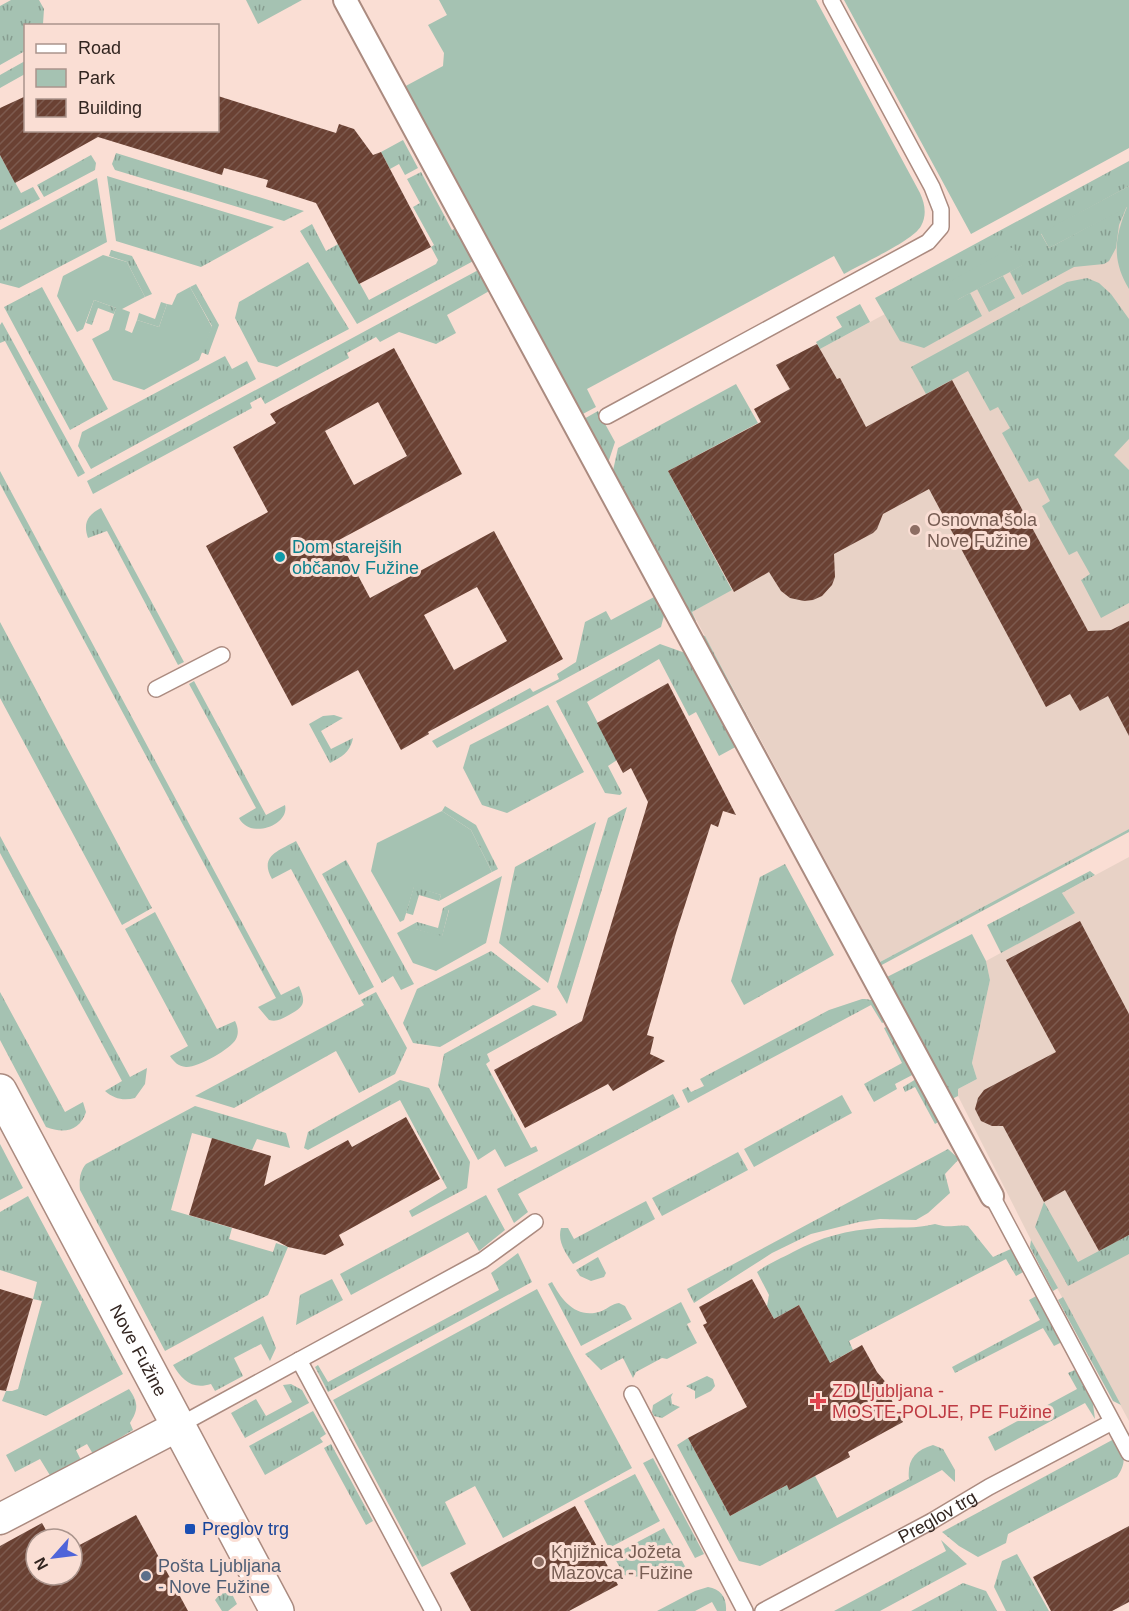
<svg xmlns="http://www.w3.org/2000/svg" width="1129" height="1611" viewBox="0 0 1129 1611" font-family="Helvetica,sans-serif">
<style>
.education{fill:#e8d2c6}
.grass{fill:url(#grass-tufts)}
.park{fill:#a5c2b2}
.building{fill:url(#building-hatch);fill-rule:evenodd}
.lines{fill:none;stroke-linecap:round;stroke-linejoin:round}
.service-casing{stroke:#ab8b80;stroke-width:18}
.pedestrian-casing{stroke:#ab8b80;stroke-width:26}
.minor-casing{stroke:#ab8b80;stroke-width:33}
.tertiary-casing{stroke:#ab8b80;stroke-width:36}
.service{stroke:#fff;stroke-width:15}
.pedestrian{stroke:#fff;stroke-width:22}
.minor{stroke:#fff;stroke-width:30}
.tertiary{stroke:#fff;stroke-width:33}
.education-dot{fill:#8d6e63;stroke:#faded4;stroke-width:2}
.culture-dot{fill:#0f9aa8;stroke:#faded4;stroke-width:2}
.health-dot{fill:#e0444e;stroke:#faded4;stroke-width:2}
.transit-dot{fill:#1a4fb4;stroke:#faded4;stroke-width:2}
.service-dot{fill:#5c6f8a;stroke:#faded4;stroke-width:2}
.labels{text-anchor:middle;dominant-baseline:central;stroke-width:6;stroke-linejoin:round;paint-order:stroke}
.education-label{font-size:18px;fill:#785e54;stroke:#faded4;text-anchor:start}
.culture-label{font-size:18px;fill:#0d838f;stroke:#faded4;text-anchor:start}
.street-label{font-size:18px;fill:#322520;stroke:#faded4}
.health-label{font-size:18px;fill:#be3a42;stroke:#faded4;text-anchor:start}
.transit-label{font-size:18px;fill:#164399;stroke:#faded4;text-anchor:start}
.service-label{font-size:18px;fill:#4e5e75;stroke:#faded4;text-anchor:start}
</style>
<defs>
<pattern id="grass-tufts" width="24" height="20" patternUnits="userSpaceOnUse" patternTransform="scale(1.5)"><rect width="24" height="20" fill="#a5c2b2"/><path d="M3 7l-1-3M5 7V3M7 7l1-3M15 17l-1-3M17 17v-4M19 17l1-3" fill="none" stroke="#879d90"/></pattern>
<pattern id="building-hatch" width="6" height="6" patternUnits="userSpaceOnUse" patternTransform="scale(1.5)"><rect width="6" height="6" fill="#6a4133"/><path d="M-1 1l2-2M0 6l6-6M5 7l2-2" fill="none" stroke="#7c5a4e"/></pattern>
</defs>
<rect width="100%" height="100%" fill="#faded4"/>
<path class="education" d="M1129,174V829L880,962L692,612L732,589L668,471L760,422L754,409L789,389L776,365L817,344L820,349L885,314L882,309Z
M1129,857V1421L1031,1240L958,1096V1089L977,1079L972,1063L990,980L986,961L1074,913L1062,893Z"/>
<path class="grass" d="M11,0H39L44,9L43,24L48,25L26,26L25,51L0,65V6Z
M246,0H302L258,24Z
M25,61V74L0,88V75Z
M403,140L418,168L405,175L399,164L390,169L381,152Z
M116,153L304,211L284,221L115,170L112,164Z
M0,155L21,193L33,187L40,199L0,220Z
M91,155L96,163L95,170L44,197L37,185Z
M1129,161V186L1041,234L1049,248L1127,206L1119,225L1116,248L1109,261L1104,264L1074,267L1022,295L1010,272L1022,265L1013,248L957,300L970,293L982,316L924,348L900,341L875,298Z
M421,172L452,230L460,226L477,259L357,324L300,231L312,224L326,251L338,244L369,300L436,264L438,260L431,247L434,245L413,207L420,203L407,179Z
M107,176L274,227L201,267L116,241Z
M97,178L107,242L19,288L0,283V230Z
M111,250L132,256L152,294L145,297L127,262L109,256Z
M308,262L349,329L277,367L258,362L235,318L239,302Z
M482,268L666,608L661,627L437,748L432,741L530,688L533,692L559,679L557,674L576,662L585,622L606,611L611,620L656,596L491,290L447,315L456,333L436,344L399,332L380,342L376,337L347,353L349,358L265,404L261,397L250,403L252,408L93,494L87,481Z
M1003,276L1015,298L989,312L977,289Z
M1087,278L1099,283L1111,294L1129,319V439L1114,455L1129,470V603L1101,618L1081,580L1090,574L1077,551L1069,555L1042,506L1050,501L1038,478L1029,482L1002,433L1010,428L998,407L990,411L968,371L926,394L911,367L1067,282Z
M196,284L219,325L208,355L201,352L212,326L190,287Z
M42,287L108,409L70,430L4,307Z
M94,300L116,308L114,314L98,308L92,325L86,323Z
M161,302L167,304L159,327L137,320L139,313L155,319Z
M860,304L870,322L820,349L816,342L842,327L836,317Z
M2,322L85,473L78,477L5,341L0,343V325Z
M225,356L232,369L247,361L256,379L91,469L78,446L82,432Z
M736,384L758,423L668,471L732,590L692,612L696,621L689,619L612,475L618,448Z
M598,411L615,442L607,466L582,420Z
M0,471L276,986L281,995L299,986C306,1002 305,1007 289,1015C282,1019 277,1022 269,1020L258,1007L276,998L0,484Z
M101,508L184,662L178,665L107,531L88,538C83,524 87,515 101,508Z
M0,622L152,908L122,925L0,698Z
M698,634L705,636L781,780L778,782Z
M660,644L691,655L741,744L719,756L696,712L689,716L659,659L587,702L617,760L608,766L622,793L620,795L605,793L556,701Z
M194,681L266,815L285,805C290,825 250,840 239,818L256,808L189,684Z
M548,705L584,772L507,813L482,805L463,768L470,745Z
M334,715L343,718L321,731L331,749L353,738C350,753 341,757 330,763L309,724L323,716Z
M445,806L476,825L498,869L492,872L471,830L442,811Z
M627,807L567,1004L557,987L608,818Z
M596,822L548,983L499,943L515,867Z
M1129,829V832L878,967L868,949L870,943L880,962Z
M0,836L130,1077L147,1068L145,1084L135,1098C124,1101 114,1099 105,1091L122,1081L0,853Z
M296,841L374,987L359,995L291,869L272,879C259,856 278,851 296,841Z
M346,860L414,984L401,990L393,976L382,983L322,874Z
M785,864L834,955L744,1005L731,981L760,877Z
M1090,871L1095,875L1062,893L1075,913L1001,953L987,925Z
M414,886L441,895L439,901L419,895L413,915L406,913Z
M443,908L449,909L442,937L415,929L417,922L438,928Z
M155,912L217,1029L235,1021C238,1027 239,1033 236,1039C231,1049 197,1068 186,1067C178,1066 174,1062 170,1056L188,1046L125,929Z
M972,934L986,961L990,980L972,1063L977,1079L958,1089V1096L950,1100L883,979Z
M491,951L541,989L440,1047L413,1043L403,1023L417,989Z
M0,992L65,1112L83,1102L86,1112C80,1131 64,1134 46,1127L0,1040Z
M376,992L407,1048L395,1074L359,1093L336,1051L234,1108L195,1096L364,1005L361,1000Z
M862,999C878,999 882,1007 889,1020L882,1023L871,1005L688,1103L682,1090L688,1087L691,1092L704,1086L700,1079L829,1010Z
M533,1005L555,1011L557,1015L487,1054L490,1061L486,1064L531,1148L536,1146L538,1151L505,1167L495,1149L478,1160L438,1085L444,1054Z
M892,1024L918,1072L895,1084L897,1089L874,1102L864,1084L902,1063L884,1028Z
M921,1076L943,1119L935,1124L915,1087L905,1092L903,1087Z
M400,1080L429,1088L470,1162L467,1188L412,1217L409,1211L447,1188L400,1100L308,1150L304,1148L308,1132Z
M673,1094L680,1107L518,1194L528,1212L514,1223L497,1189Z
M842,1095L852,1113L754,1167L744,1149Z
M195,1106L286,1133L290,1148L257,1139L252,1150L192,1133L171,1210L232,1228L229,1239L273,1252L276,1243L288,1247L268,1295L165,1351L80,1190C79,1180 80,1171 86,1164Z
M0,1144L23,1188L0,1200Z
M948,1149L959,1159L945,1174L950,1193L928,1213L916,1220L880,1219L859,1222L811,1234L772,1253L694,1303L687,1289Z
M738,1152L748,1170L662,1216L652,1198Z
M486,1195L505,1230L479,1251L468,1232L351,1295L340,1274Z
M28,1196L123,1374L46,1416L2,1401L6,1391H12L18,1389L42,1301L33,1299L37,1282L0,1270V1212Z
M646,1201L655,1219L573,1264C566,1253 557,1242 561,1228H568L574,1239Z
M1044,1202L1078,1262L1129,1235V1254L1068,1286L1035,1227Z
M935,1224C950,1229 954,1224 968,1226L993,1257L1013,1248L1025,1271L1016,1276L1006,1259L849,1341L853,1350L806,1376L823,1350L799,1305L774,1319L767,1306L769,1295L757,1272C769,1263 780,1259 793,1252C821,1237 847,1230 879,1228C898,1227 916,1229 935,1224Z
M1031,1240L1058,1288L1053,1291L1030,1247Z
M518,1253L532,1282L328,1392L315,1367L318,1365L328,1382L499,1290L491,1273Z
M598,1257L606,1273L604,1277L591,1281L580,1276L576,1270Z
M332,1279L343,1300L296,1325L300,1295Z
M552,1282C562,1301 577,1320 602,1311C608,1308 612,1304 619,1303L625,1306L632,1319L581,1346L548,1284Z
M537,1289L632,1468L503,1538L475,1486L445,1502L466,1544L422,1567L333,1400Z
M1038,1295L1064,1341L1054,1346L1043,1328L955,1373L952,1367L1040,1320L1029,1300Z
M1063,1297L1121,1405L1113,1401L1058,1300Z
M681,1302L691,1322L687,1324L697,1343L667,1359L662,1358L636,1372L633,1378L623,1358L601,1370L585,1354Z
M263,1316L276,1348L270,1361L261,1344L234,1358L243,1376L215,1391L211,1384C192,1390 182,1380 173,1365Z
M1077,1369L1092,1397L1095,1419L1085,1403L995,1451L988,1437L1077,1389L1068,1373Z
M707,1376L713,1379L715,1386L711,1391L695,1399V1391L686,1386Z
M291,1384L302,1390L309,1403L245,1438L231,1413L256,1399L266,1416L292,1402L283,1385Z
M129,1389C138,1402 139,1409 130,1423L133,1430L93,1454L87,1444L76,1450L81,1460L51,1477L40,1459L15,1472L6,1455Z
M673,1393L671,1397L672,1404L680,1407L662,1418L654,1416L652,1412L653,1405Z
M313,1411L326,1434L320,1438L323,1442L265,1475L249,1446Z
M688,1438L730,1516L787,1485L789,1489L815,1476L837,1518L909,1479C907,1460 915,1450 933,1445L943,1449L955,1470V1482L942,1470L760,1566L739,1561L677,1445Z
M1114,1439C1124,1454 1128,1461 1117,1477L1008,1534L1006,1543L978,1557L959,1546L942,1532Z
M331,1444L373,1521L366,1525L324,1448Z
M653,1458L704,1554L695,1558L643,1463Z
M635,1474L660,1521L609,1548L584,1501Z
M664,1528L687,1570C671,1575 640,1579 624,1575L613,1555Z
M941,1540L967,1564L880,1611H834L946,1551Z
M1017,1554L1049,1611H1006L994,1587L1002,1561Z
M963,1583L986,1591L997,1611H911Z
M708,1587C721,1589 727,1598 726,1611H717L712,1602L695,1611H657L695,1591Z
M231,1592L237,1604L228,1611H222L215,1600L220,1594Z"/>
<path class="park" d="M439,0H816L920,193C925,204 927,215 921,226C913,241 861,264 844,274L834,256L587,389L596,407L579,416L402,88L443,66L444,53L428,25L447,15Z
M844,0H1129V148L971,234Z
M1129,186V289C1111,259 1115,237 1127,207L1049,248L1041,233Z
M1013,247L1023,265L957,300L947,283Z
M103,255L127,262L145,297L122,309L130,312L125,330L132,333L137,320L159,327L167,304L172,305L177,294L190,287L212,327L199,360L144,390L113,380L92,339L109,330L116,308L94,300L83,329L77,332L57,296L63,276Z
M442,811L471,830L492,872L439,901L441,895L414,887L404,920L400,922L371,871L377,843Z
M502,876L486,943L436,971L413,963L397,933L417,922L416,929L442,936L449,910L443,908Z"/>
<path class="building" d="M26,96V130H218V96L336,133L339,124L354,129L373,155L381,152L431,247L359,284L316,203L266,187L268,180L224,168L222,175L98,137L15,183L0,155V108Z
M817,344L837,379L840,378L866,427L952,380L1088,631L1111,630L1129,621V736L1108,696L1080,711L1070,694L1046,707L929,489L883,514L877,529L873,533L834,554L835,577L832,585L822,596L813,600L804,601L790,598L781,591L769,572L734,592L668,471L761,422L754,409L790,389L776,365Z
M394,348L462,474L339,540L354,568L370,598L494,531L563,659L428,732L429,734L401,750L358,670L292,706L206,546L268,512L233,447L276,423L270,414ZM378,402L407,456L354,485L325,431ZM477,587L507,641L454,670L424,615Z
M668,683L736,815L723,811L718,827L711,824L676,933L647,1035L654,1037L650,1054L665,1061L613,1091L608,1084L525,1128L494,1070L582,1021L648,802L631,768L623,773L597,723Z
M1080,921L1129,1014V1235L1099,1251L1065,1190L1044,1202L1003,1126H992L981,1121L975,1109L978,1098L984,1090L1056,1052L1006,960Z
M406,1117L440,1179L339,1235L344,1245L325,1255L288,1247L277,1241L189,1215L212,1138L271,1156L264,1186L348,1140L352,1147Z
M752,1279L774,1319L799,1305L830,1363L862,1345L877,1372L894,1392L889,1395L903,1422L848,1452L850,1457L789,1490L787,1485L730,1516L688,1438L747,1407L703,1325L707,1323L699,1307Z
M0,1289L33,1299L6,1391L0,1390Z
M575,1506L618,1585L569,1611H471L450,1573Z
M136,1515L188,1611H0V1546L42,1523L51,1539H36V1575H72V1549Z
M1129,1526V1602L1112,1611H1051L1033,1577Z"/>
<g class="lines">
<g class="service-casing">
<g id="service">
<path d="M607,416L928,242L941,227V210L932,187L831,0"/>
<path d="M156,689L222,655"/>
<path d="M992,1196L1129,1453"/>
<path d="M299,1360L433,1611"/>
<path d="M632,1394L745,1611"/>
<path d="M178,1426L483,1260L535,1222"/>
<path id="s1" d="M763,1611L932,1521L989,1487L1112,1422"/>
</g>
</g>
<g class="pedestrian-casing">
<path id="pedestrian" d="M345,0L992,1196"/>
</g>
<g class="minor-casing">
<path id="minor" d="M0,1519L178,1426"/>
</g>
<g class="tertiary-casing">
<g id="tertiary">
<path id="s2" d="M0,1091L277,1611"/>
</g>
</g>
<use href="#service" class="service"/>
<use href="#pedestrian" class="pedestrian"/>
<use href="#minor" class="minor"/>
<use href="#tertiary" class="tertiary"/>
</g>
<g class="education-dot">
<circle cx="915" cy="530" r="6"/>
<circle cx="539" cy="1562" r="6"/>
</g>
<circle class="culture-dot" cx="280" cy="557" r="6"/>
<path class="health-dot" d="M815 1392h6v6h6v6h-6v6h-6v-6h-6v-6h6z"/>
<rect class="transit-dot" x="184" y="1523" width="12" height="12" rx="3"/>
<circle class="service-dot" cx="146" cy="1576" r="6"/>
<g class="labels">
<g class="education-label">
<text x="927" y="520">Osnovna šola<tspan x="927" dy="21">Nove Fužine</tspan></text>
<text x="551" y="1552">Knjižnica Jožeta<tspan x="551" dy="21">Mazovca - Fužine</tspan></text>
</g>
<g class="culture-label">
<text x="292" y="547">Dom starejših<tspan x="292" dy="21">občanov Fužine</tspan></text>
</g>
<g class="street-label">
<text stroke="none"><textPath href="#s2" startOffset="294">Nove Fužine</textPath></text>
<text stroke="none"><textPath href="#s1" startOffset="198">Preglov trg</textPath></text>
</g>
<g class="health-label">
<text x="832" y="1391">ZD Ljubljana -<tspan x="832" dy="21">MOSTE-POLJE, PE Fužine</tspan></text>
</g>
<g class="transit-label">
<text x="202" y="1529">Preglov trg</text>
</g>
<g class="service-label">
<text x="158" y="1566">Pošta Ljubljana<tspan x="158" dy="21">- Nove Fužine</tspan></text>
</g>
</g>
<rect x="24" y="24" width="195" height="108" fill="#faded4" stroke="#aa948c" stroke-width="1.5"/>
<rect x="36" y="44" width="30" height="9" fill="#ffffff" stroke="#aa948c" stroke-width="1.5"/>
<text x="78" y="54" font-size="18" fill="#322520">Road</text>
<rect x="36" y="69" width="30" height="18" fill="#a5c2b2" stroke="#aa948c" stroke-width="1.5"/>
<text x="78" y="84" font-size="18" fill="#322520">Park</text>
<rect x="36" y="99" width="30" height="18" fill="url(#building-hatch)" stroke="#aa948c" stroke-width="1.5"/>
<text x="78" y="114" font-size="18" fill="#322520">Building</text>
<g transform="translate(54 1557) rotate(242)"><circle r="28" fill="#faded4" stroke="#aa948c" stroke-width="1.5"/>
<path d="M0-4.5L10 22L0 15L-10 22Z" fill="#4f64d9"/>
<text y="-9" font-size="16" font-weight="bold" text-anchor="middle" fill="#322520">N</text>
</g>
</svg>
